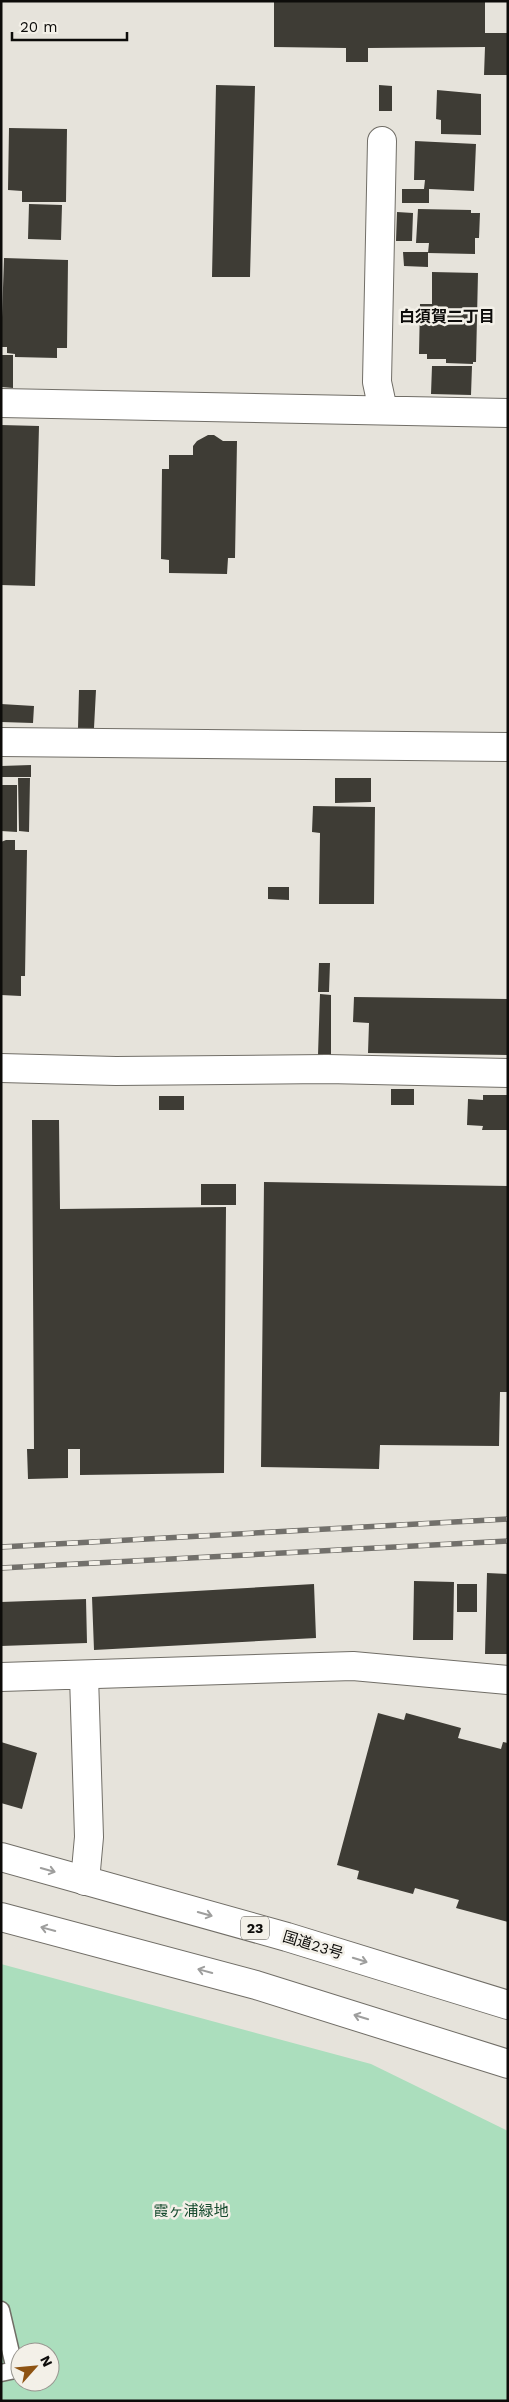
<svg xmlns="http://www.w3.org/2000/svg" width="509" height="2402" viewBox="0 0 509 2402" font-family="'Work Sans','Noto Sans JP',sans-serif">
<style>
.green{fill:#abdebd;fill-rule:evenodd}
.building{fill:#3e3c35}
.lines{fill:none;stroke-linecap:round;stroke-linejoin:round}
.service-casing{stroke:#716e67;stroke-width:19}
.minor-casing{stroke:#716e67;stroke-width:30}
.trunk-casing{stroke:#716e67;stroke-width:30}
.service{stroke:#fff;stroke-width:16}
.minor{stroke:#fff;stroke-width:28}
.trunk{stroke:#fff;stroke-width:28}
.rail-casing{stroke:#72706b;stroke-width:5.5}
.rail{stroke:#f3f0e8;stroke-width:4;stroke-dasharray:11;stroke-linecap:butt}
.oneway{stroke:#9e9e9d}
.labels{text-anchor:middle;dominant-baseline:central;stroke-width:5;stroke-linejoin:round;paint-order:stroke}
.shield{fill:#f3f0e8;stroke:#52504d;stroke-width:1}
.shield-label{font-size:14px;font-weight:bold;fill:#0d0c0a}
.street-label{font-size:15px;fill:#0d0c0a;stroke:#f3f0e8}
.park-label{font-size:15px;fill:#164b2e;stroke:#f3f0e8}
.neighbourhood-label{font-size:16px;font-weight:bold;fill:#0d0c0a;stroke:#f3f0e8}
</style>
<rect width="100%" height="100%" fill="#e6e3db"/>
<path class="green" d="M1,1964L371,2064L508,2131V2401H1ZM20,2352H50V2382H20Z"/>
<path class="building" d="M274,1H485V33H508V75H484L485,47L368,48V62H346V48L274,47Z
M216,85L255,86L250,277H212Z
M379,85L392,86V111H379Z
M437,90L481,94V135L441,134V120L436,119Z
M9,128L67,129L66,202H22V191L8,190Z
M415,141L476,144L474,191L429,189V203H402V189H424L425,180H414Z
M29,204L62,205L61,240L28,239Z
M418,209L471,210V213H480L479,238H475V254L428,253L429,243H416Z
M397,212L413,213L412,241H396Z
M403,252H428V267L404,266Z
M4,258L68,260L67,348H57V358L15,357V354L7,353V347H1Z
M432,272L478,273L476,362H473V364L446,363V359H427V354H419L420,304H432Z
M1,355H13V388L1,387Z
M432,366H472L471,395L431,394Z
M1,425L39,426L35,586L1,585Z
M208,435H214L223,441H237L235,558H228L227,574L169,573V560L161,559L162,469H169V455H193V446L197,441Z
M79,690H96L94,728H78Z
M1,704L34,706L33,723L1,722Z
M31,765V777H1V766Z
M18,778H30L29,832L19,831Z
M335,778H371V802L335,803Z
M1,785H17V832L1,831Z
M313,806L375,807L374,904H319L320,833L312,832Z
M6,840H15V850H27L25,976H21V996L1,995V842Z
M268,887H289V900L268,899Z
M319,963H330L329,992H318Z
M320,994L331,995V1055H318Z
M354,997L508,999V1055L368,1053L369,1023L353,1022Z
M391,1089H414V1105H391Z
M483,1095H508V1130H482L483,1126L467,1125L468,1099L483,1100Z
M159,1096H184V1110H159Z
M32,1120H59L60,1209L226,1207L224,1473L80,1475V1449H68V1478L28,1479L27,1449H34Z
M264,1182L508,1186V1392H500L499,1446L380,1445L379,1469L261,1467Z
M201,1184H236V1205H201Z
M487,1573L508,1574V1654H485Z
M414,1581L454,1582L453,1640H413Z
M314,1584L316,1638L94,1650L92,1597Z
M457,1584H477V1612H457Z
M86,1599L87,1643L1,1646V1602Z
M378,1713L404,1720L406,1713L461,1728L458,1738L501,1749L503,1742L508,1743V1922L456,1908L459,1900L415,1888L413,1894L357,1879L359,1871L337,1865Z
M1,1742L37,1753L22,1809L1,1803Z"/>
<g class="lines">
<g class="service-casing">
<path id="service" d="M1,2310L15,2370L1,2373"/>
</g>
<g class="minor-casing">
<path id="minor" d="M382,141L377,382L383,410
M1,403L508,413
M1,742L508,747
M1,1068L116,1071L327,1069L508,1073
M84,1676L89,1837L85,1881
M1,1677L353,1666L508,1680"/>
</g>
<g class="trunk-casing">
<path id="trunk" d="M1,1857L287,1937L508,2005
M1,1917L256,1985L508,2064"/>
</g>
<use href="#service" class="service"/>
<use href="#minor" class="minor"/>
<use href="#trunk" class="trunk"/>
<g class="rail-casing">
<path id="rail" d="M1,1547L508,1519
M1,1568L508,1541"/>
</g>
<use href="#rail" class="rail"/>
</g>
<defs><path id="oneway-shaft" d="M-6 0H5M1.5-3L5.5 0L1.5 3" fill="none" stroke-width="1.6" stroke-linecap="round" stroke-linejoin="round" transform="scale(1.25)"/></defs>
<g class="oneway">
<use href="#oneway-shaft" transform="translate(48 1870) rotate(16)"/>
<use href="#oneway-shaft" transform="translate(205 1914) rotate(16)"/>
<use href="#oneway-shaft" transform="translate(48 1929) rotate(-165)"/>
<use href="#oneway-shaft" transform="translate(360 1960) rotate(17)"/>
<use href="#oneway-shaft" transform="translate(205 1971) rotate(-165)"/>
<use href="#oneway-shaft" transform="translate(361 2017) rotate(-163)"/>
</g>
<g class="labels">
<rect class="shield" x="241" y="1916.5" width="28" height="23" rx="4"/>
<g class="shield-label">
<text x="255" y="1928">23</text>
</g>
<g class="street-label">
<text transform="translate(313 1945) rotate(17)">国道23号</text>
</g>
<g class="park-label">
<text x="191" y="2211">霞ヶ浦緑地</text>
</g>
<g class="neighbourhood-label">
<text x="447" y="316">白須賀二丁目</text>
</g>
</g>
<rect width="509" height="2402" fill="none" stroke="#0d0c0a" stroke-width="5"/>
<g transform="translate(35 2367) rotate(63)"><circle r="24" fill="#f3f0e8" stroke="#97958f"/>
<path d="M0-4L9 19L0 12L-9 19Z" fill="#8e5312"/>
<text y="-8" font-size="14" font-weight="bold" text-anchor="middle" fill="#0d0c0a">N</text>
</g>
<path d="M12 32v8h115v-8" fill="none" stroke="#0d0c0a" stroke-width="2.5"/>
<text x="20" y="32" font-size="15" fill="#0d0c0a" stroke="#f3f0e8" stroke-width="4" paint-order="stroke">20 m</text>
</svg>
